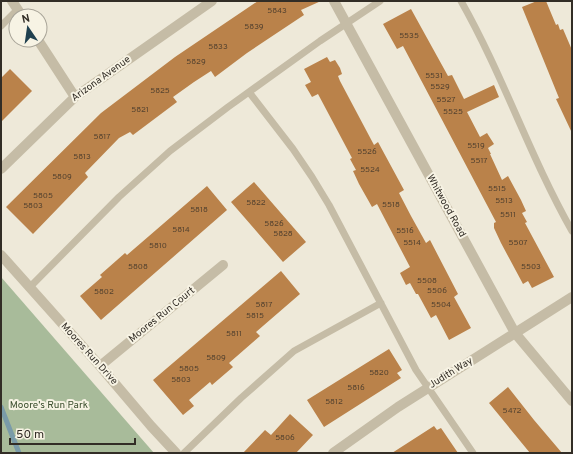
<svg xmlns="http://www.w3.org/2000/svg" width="573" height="454" viewBox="0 0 573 454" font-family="Overpass,sans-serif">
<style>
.green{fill:#a8bb9a}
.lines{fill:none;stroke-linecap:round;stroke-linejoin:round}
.stream{stroke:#7a9ba8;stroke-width:5}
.building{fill:#ba824a}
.lane{stroke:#c5bca6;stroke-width:7}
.street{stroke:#c5bca6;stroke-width:10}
.labels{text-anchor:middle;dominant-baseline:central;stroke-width:4;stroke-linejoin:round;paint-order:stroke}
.number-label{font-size:8px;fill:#54422f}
.street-label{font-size:10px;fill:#322d26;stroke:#f7f3e4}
.park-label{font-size:10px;fill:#394d2c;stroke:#f7f3e4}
</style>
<rect width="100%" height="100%" fill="#eee9d9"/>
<path class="green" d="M1,277L154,453H1Z"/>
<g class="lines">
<path class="stream" d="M1,407L19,453"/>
</g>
<path class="building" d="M258,1H321L301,10L304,15L247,53L215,77L211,71L194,82L173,97L177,102L133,135L130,132L119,138L85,173L88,177L33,234L6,207L101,113L175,57Z
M537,1H546L556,25L558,24L560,30L563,29L572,50V133L556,99L559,98L522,7Z
M411,9L448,76L452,75L464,99L494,85L499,97L467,112L480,137L487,133L494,144L488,148L491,154H490L502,180L508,176L521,200L526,211L522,213L527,222L525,223L554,277L532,288L528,281L523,284L501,243L494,228V223L496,222L403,46L397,49L383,24Z
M327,57L330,62L335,60L340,68L342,74L338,76L340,81L374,145L378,142L404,190L399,193L411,216L426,243L430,240L458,294L454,297L471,328L449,340L436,315L431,318L418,294H416L410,283L406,285L400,273L410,267L377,204L372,207L359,184L353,171L356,170L350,159L352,158L318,94L312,97L305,85L311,82L304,69Z
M10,69L32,91L1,122V78Z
M254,182L306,242L283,262L231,202Z
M207,186L227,210L101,320L80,296L102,277L100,275L125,253L127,255Z
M281,271L300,294L256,332L260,336L229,363L233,367L212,385L210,382L189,400L194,406L183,415L153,380Z
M389,349L402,370L397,373L401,378L324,427L307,400Z
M508,387L534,420L562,453H530L489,403Z
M290,414L313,435L296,453H243L265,430L271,435Z
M434,426L437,430L441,428L458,453H392Z"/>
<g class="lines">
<path class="lane" d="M461,1C503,75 530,157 572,231
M1,26L18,9
M249,92L293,149L312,177L329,205L416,370L473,453
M29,288L119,197L170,151L228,107L320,41L380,1
M184,453L241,398L294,351L381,303"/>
<path class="street" d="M12,1L22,16
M334,1L515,333L572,401
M38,40L75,97
M1,169L75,97L212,1
M1,255L100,366L151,426L176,453
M100,366L223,265
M333,453L398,407L572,297"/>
</g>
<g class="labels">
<g class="number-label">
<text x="277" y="11">5843</text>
<text x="254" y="27">5839</text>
<text x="409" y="36">5535</text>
<text x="218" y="47">5833</text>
<text x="196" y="62">5829</text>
<text x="434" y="76">5531</text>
<text x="440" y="87">5529</text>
<text x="160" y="91">5825</text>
<text x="446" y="100">5527</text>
<text x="140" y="110">5821</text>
<text x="453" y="112">5525</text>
<text x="102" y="137">5817</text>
<text x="476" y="146">5519</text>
<text x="367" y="152">5526</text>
<text x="82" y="157">5813</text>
<text x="479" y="161">5517</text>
<text x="370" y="170">5524</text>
<text x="62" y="177">5809</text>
<text x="497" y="189">5515</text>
<text x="43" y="196">5805</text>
<text x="504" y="201">5513</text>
<text x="256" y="203">5822</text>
<text x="391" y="205">5518</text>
<text x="33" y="206">5803</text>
<text x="199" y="210">5818</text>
<text x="508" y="215">5511</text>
<text x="274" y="224">5826</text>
<text x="181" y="230">5814</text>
<text x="405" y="231">5516</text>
<text x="283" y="234">5828</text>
<text x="412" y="243">5514</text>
<text x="518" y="243">5507</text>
<text x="158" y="246">5810</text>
<text x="138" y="267">5808</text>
<text x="531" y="267">5503</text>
<text x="427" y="281">5508</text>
<text x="437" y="291">5506</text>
<text x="104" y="292">5802</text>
<text x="264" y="305">5817</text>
<text x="441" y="305">5504</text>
<text x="255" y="316">5815</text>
<text x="234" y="334">5811</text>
<text x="216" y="358">5809</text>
<text x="189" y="369">5805</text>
<text x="379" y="373">5820</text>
<text x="181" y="380">5803</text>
<text x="356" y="388">5816</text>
<text x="334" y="402">5812</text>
<text x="512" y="411">5472</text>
<text x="285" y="438">5806</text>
</g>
<g class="street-label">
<text transform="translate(101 79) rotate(-36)">Arizona Avenue</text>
<text transform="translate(446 206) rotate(61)">Whitwood Road</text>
<text transform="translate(162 315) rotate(-39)">Moores Run Court</text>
<text transform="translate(89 354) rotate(48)">Moores Run Drive</text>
<text transform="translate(451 373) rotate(-32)">Judith Way</text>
</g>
<g class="park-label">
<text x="49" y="405">Moore's Run Park</text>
</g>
</g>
<rect width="573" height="454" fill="none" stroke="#322d26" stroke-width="4"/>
<g transform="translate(28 28) rotate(347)"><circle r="19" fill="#f7f3e4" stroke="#a8a498"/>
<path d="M0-3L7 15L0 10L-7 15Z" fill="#20404f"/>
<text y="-6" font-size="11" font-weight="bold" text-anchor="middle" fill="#322d26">N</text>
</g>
<path d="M10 438v6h125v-6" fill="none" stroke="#322d26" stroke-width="2"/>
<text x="16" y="438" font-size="12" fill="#322d26" stroke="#f7f3e4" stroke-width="3" paint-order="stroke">50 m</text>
</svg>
